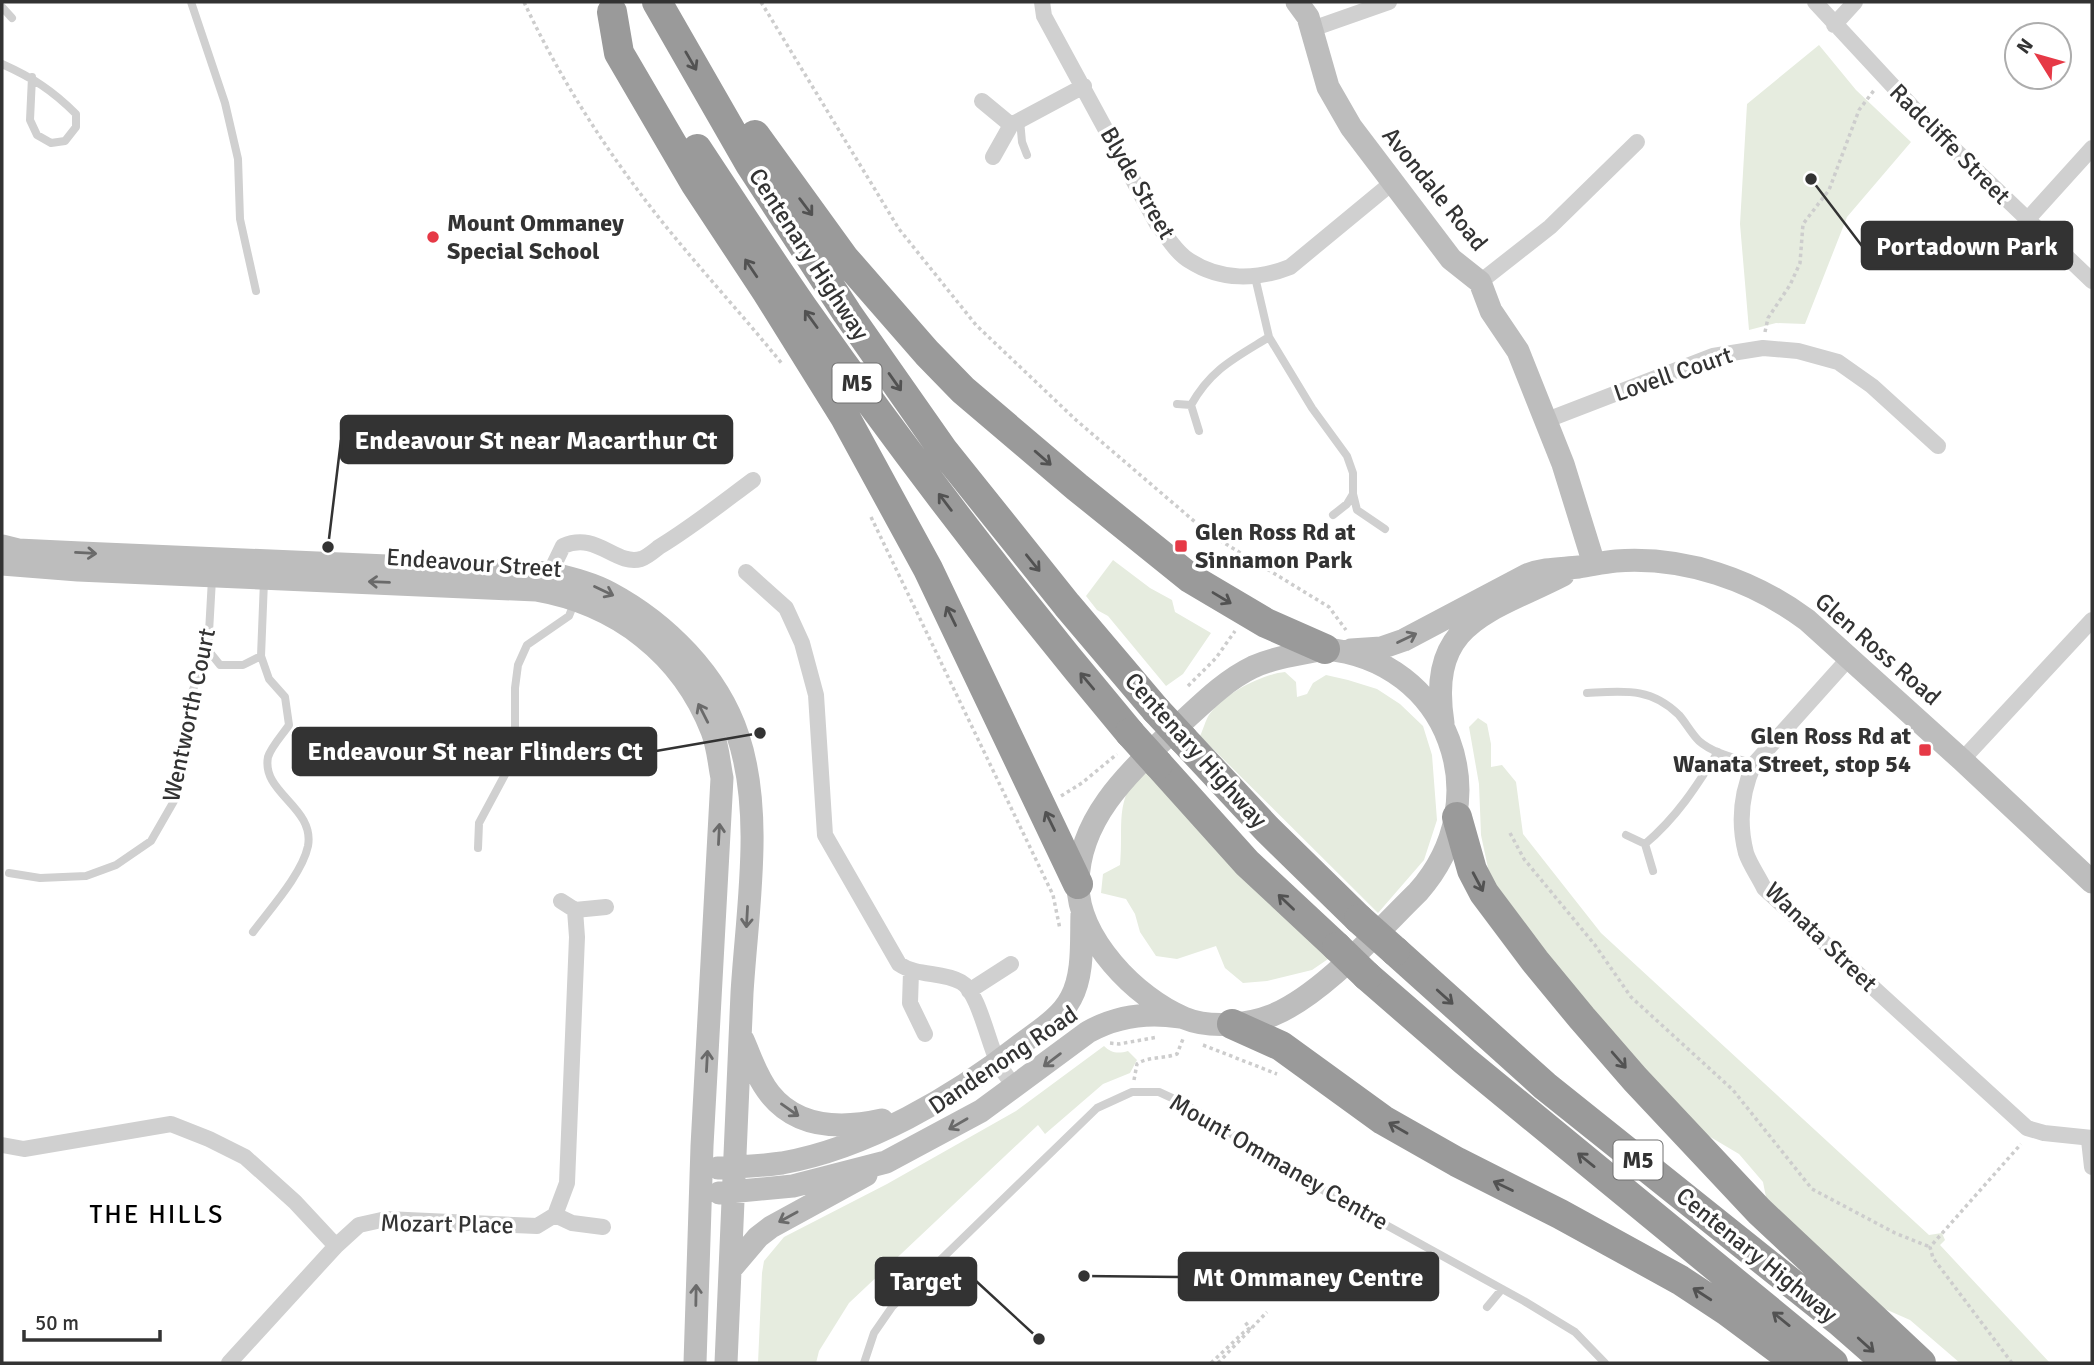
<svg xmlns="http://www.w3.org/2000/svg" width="2094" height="1365" viewBox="0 0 2094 1365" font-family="Signika,sans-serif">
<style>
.green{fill:#e6ecdf}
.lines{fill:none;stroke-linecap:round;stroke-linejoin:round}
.path{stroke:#cdcdcd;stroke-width:3.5;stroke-dasharray:3.5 3.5;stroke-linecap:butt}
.lane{stroke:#d0d0d0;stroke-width:8}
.street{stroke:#d0d0d0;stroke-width:16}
.secondary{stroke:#bdbdbd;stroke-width:23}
.highway{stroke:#9a9a9a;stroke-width:30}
.highway-bridge{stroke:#9a9a9a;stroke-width:30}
.oneway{stroke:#525252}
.oneway2{stroke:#6a6a6a}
.poi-dot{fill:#e63946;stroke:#fff;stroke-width:2.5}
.labels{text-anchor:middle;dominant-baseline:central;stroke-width:7;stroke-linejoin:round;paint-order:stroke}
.shield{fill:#fff;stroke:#707070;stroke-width:2}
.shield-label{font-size:23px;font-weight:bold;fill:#333}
.street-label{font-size:24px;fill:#333;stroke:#fff}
.poi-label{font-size:24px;font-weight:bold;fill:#333;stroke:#fff;text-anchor:start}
.neighbourhood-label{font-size:26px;letter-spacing:2px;fill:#000;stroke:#fff}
.leader{fill:none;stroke:#333;stroke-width:2.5}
.callout-dot{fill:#333;stroke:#fff;stroke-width:2.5}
.callout{fill:#333;stroke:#333;stroke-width:2.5}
.callout-label{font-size:26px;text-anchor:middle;font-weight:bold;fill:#fff}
</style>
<rect width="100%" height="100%" fill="#fff"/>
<path class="green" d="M1819,45L1856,90L1911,142L1847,217L1805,324L1776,323L1749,330L1740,224L1747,104Z
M1113,560L1150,588L1172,600L1175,612L1211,633L1183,674L1166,686L1108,616L1097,610L1086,596Z
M1285,672L1296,682L1297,697L1307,694L1313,683L1326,675L1348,680L1377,689L1400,704L1423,726L1432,755L1437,820L1424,860L1378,913L1200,736C1204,728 1206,717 1212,711C1226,693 1263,674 1285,672Z
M1478,718L1487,724L1491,744V767L1502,765L1516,782L1523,834L1601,933L1929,1235L1942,1233L1945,1240L1940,1245L2050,1363H1960L1910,1320L1876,1305L1766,1197L1763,1182L1739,1154L1707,1135L1677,1107L1525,934L1491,882L1481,835L1479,784L1469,727Z
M1144,768L1331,957L1312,970L1267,981L1243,983L1225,968L1216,946L1177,959L1156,956L1140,932L1135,914L1126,899L1101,893L1103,874L1120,865C1124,825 1113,800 1144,768Z
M1104,1046C1111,1053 1118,1054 1128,1051L1137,1060L1130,1073L1103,1084L1045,1134L1038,1125L849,1303L819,1351L816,1363H758L762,1273L764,1261L784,1237L887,1184L1016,1111Z"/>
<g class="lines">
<path class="path" d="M524,2C559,77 605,149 656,214C697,266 742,314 783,365
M761,2L899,229L976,325L1076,420L1208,533L1329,607L1346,630
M1765,332L1768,318L1790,285L1800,263L1803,224L1829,190L1859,110L1875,89
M871,517L1053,895L1060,929
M1188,686L1216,658L1235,631
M1061,796L1082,783L1117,754
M1510,833L1524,859L1595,945L1631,997L1733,1090L1812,1189L1895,1233L1930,1247
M1110,1043L1119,1044L1158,1037
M1203,1045L1277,1074
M1134,1080L1137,1064C1149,1056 1164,1059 1177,1054L1183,1039
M1211,1363L1244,1332L1250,1328L1244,1321
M1218,1363L1267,1312
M2012,1363L1933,1258L1930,1247L2021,1144"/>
<path class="lane" d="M191,2L225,103L238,159L240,219L256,291
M2,7L12,18
M2,64C33,78 52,90 76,114V127L65,141L51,143L37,135L30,120L32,77
M1020,120L1022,142L1027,155
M1255,277L1269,337L1312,408L1347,456L1353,473V494L1347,504L1333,515
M1177,404L1191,405
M1199,431L1191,405C1211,369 1235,358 1269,337
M1353,494L1357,510L1385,529
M208,650L220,665H243L261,656
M1587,693C1624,691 1651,687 1679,715C1686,723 1691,733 1699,741C1714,754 1736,758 1754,764
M1626,835L1645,844
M478,848L479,823L508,769L515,746V688L518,665L527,645L569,616L575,601
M1653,871L1645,844C1677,817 1696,787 1718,752
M9,873L40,878L86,876L116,865L151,841L174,801L185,748L191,695L208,650L212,579
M253,932C270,909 302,874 308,846C315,807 261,793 268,757C271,747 283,734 289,725L285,697L269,679L261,656L264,581
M1487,1307L1502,1289
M864,1363L874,1333L892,1307L1097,1108L1132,1092H1159L1185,1104L1290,1172L1524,1301L1575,1332L1605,1363"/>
<path class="street" d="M1042,2L1044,16L1157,224C1167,236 1176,253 1190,261C1221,281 1257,280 1290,267L1393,182
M1815,2L1930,126L2092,281
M1834,25L1855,2
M1312,29L1389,2
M982,101L1011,125L993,157
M1011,125L1084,86
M2027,220L2092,148
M1480,282L1550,227L1637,142
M1547,420L1713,356L1763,348L1798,351L1838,362L1872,386L1938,446
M746,572L786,608L802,643L816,695L825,835L899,964C918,977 941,971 961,982C978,991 988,1042 997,1060C1001,1070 1009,1079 1015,1087
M550,573L563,546C597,531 615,566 641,559C647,557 654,551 659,547C692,527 722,503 753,480
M1850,657L1754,764C1741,793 1738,822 1746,853C1750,865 1759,877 1764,888L2027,1128L2044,1133L2092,1138
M1962,760L2092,620
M561,901L575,910L606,907
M911,972L910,1003L925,1034
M969,991L1011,964
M2089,1140L2092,1167
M2,1145L24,1149L171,1124L209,1139L245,1157L295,1202L336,1246
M555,1215L572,1223L603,1227
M229,1363L336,1246L359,1225L386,1219L537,1226L555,1215L567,1183L577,937L575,910"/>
<path class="secondary" d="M1297,2L1308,17L1328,87L1351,127L1451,259L1480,282L1491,311L1518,351L1563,464L1594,564
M2,546L18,550L81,553L550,573C570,578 592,583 610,593C666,623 718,675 738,736C764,814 747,911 742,993C736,1117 731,1240 726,1363
M2,564L78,570L536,590C617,604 682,654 712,731C718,746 719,763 722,778L702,1146L695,1363
M1325,649C1449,660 1500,800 1418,892C1378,931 1323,994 1273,1015C1248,1025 1210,1029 1184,1018C1136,998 1077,938 1078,883C1079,815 1133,769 1178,726C1201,705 1224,681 1253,667C1275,657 1300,654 1325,649Z
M1351,650L1381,648L1404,640L1527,575C1545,568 1561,569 1579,567C1592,565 1604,562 1616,561C1685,556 1753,580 1807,620L1962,760L2092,882
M1443,723C1427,621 1489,613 1563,575
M743,1040C751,1058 757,1078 770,1094C798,1129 842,1129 882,1120
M718,1168C739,1167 761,1166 782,1163C866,1148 954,1097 1020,1045C1037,1032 1061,1018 1071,998C1084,974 1081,941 1082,914
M719,1193L793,1186L886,1162L981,1111L1088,1032C1117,1016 1147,1012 1179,1017
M730,1270L758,1237L771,1227L866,1175"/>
<path class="highway" d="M657,2L750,164L847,313L943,450L1067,605L1156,710
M612,12L619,53L695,183L767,292L845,417L928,569L1078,884
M755,135L844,258L927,353L963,390L1077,487L1190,578L1266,623L1325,649
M697,149C732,202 767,256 803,308C906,454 1015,596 1130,733
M1183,739L1267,829L1359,919
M1158,764L1247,863L1337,947
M1457,817L1472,870L1484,893L1535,961L1582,1018L1635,1079L1759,1211L1921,1363
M1395,951L1545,1086L1839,1321L1887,1363
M1367,976L1465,1061L1833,1363
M1232,1024L1281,1046L1383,1120L1457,1162L1560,1214L1680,1280L1727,1311L1797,1363"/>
<path class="highway-bridge" d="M1156,710L1183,739
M1130,733L1158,764
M1359,919L1395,951
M1337,947L1367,976"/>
</g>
<defs><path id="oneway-shaft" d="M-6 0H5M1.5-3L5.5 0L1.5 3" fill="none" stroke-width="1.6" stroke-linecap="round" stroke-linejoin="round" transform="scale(1.75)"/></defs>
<g class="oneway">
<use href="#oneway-shaft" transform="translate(691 61) rotate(60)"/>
<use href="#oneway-shaft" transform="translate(806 207) rotate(53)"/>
<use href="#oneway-shaft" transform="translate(751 268) rotate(-124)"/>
<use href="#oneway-shaft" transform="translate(811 319) rotate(-126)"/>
<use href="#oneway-shaft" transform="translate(895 382) rotate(55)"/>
<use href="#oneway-shaft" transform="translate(1043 458) rotate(41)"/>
<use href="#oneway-shaft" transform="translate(945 502) rotate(-127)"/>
<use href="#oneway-shaft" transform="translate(1033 563) rotate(51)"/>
<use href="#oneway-shaft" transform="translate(1222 598) rotate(31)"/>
<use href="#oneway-shaft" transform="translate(951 616) rotate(-116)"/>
<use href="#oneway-shaft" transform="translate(1087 681) rotate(-130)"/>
<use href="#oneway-shaft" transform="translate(1050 821) rotate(-116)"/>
<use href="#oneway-shaft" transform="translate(1478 882) rotate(62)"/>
<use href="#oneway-shaft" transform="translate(1286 902) rotate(-136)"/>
<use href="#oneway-shaft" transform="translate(1445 997) rotate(42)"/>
<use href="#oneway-shaft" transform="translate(1619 1060) rotate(49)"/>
<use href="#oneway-shaft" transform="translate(1398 1128) rotate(-150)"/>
<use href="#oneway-shaft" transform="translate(1586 1160) rotate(-141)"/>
<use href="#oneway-shaft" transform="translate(1503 1186) rotate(-154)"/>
<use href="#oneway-shaft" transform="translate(1702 1294) rotate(-147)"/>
<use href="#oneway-shaft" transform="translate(1781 1319) rotate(-141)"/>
<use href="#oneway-shaft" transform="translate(1866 1345) rotate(42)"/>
</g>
<g class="oneway2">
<use href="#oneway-shaft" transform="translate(86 553) rotate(3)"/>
<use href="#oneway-shaft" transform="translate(379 582) rotate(-178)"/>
<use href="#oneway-shaft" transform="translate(604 591) rotate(25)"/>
<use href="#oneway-shaft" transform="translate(1407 638) rotate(-26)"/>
<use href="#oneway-shaft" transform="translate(703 713) rotate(-117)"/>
<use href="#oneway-shaft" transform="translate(719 834) rotate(-87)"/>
<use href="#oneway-shaft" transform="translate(747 917) rotate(93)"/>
<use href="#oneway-shaft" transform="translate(1052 1060) rotate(143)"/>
<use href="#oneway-shaft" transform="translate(707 1061) rotate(-87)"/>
<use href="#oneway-shaft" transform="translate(790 1110) rotate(35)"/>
<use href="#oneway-shaft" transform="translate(958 1124) rotate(150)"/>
<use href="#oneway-shaft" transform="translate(788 1217) rotate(151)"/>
<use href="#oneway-shaft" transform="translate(696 1295) rotate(-89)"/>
</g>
<g class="poi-dot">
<circle cx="433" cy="237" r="7"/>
<rect x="1174" y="539" width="14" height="14" rx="3.5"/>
<rect x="1918" y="743" width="14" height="14" rx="3.5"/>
</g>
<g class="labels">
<g class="shield">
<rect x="832.5" y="363.5" width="49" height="39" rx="5"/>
<rect x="1613.5" y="1140.5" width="49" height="39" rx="5"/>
</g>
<g class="shield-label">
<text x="857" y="383">M5</text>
<text x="1638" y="1160">M5</text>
</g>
<g class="street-label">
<text transform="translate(1950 144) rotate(45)">Radcliffe Street</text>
<text transform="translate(1138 183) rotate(60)">Blyde Street</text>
<text transform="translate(1435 189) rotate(51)">Avondale Road</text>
<text transform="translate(809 254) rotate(57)">Centenary Highway</text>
<text transform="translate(1673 374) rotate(-19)">Lovell Court</text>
<text transform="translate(474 563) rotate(4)">Endeavour Street</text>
<text transform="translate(1878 649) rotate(41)">Glen Ross Road</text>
<text transform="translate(189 715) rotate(-78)">Wentworth Court</text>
<text transform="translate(1196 750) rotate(48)">Centenary Highway</text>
<text transform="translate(1821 937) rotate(44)">Wanata Street</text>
<text transform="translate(1003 1060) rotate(-34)">Dandenong Road</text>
<text transform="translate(1279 1162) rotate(30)">Mount Ommaney Centre</text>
<text transform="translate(447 1224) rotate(1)">Mozart Place</text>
<text transform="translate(1757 1255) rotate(39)">Centenary Highway</text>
</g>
<g class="poi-label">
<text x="447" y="223">Mount Ommaney<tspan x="447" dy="28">Special School</tspan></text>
<text x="1195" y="532">Glen Ross Rd at<tspan x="1195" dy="28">Sinnamon Park</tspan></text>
<text x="1911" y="736" text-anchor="end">Glen Ross Rd at<tspan x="1911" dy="28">Wanata Street, stop 54</tspan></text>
</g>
<g class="neighbourhood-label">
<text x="157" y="1215">THE HILLS</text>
</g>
</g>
<path class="leader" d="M1811 179L1862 246M328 547L341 440M760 733L656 751M1084 1276L1179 1277M1039 1339L976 1281"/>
<g class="callout-dot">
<circle cx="1811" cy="179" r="7"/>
<circle cx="328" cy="547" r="7"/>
<circle cx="760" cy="733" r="7"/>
<circle cx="1084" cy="1276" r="7"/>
<circle cx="1039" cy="1339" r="7"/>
</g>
<g class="callout">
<rect x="1862" y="222" width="210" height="47" rx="7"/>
<rect x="341" y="416" width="391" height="47" rx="7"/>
<rect x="293" y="728" width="363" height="47" rx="7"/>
<rect x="1179" y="1253" width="259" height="47" rx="7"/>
<rect x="876" y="1258" width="100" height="47" rx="7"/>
</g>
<g class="callout-label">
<text x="1967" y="255">Portadown Park</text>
<text x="536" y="449">Endeavour St near Macarthur Ct</text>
<text x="475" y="760">Endeavour St near Flinders Ct</text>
<text x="1308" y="1286">Mt Ommaney Centre</text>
<text x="926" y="1290">Target</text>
</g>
<rect width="2094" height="1365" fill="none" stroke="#333333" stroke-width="7"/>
<g transform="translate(2038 56) rotate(307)"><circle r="33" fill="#ffffff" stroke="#adadad" stroke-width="2"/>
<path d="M0-5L12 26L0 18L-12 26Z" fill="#e63946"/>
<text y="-10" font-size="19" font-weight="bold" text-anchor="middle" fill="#333333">N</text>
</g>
<path d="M24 1330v10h136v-10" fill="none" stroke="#333333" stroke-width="3.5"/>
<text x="35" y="1330" font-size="21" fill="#333333" stroke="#ffffff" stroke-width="5" paint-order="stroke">50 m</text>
</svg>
